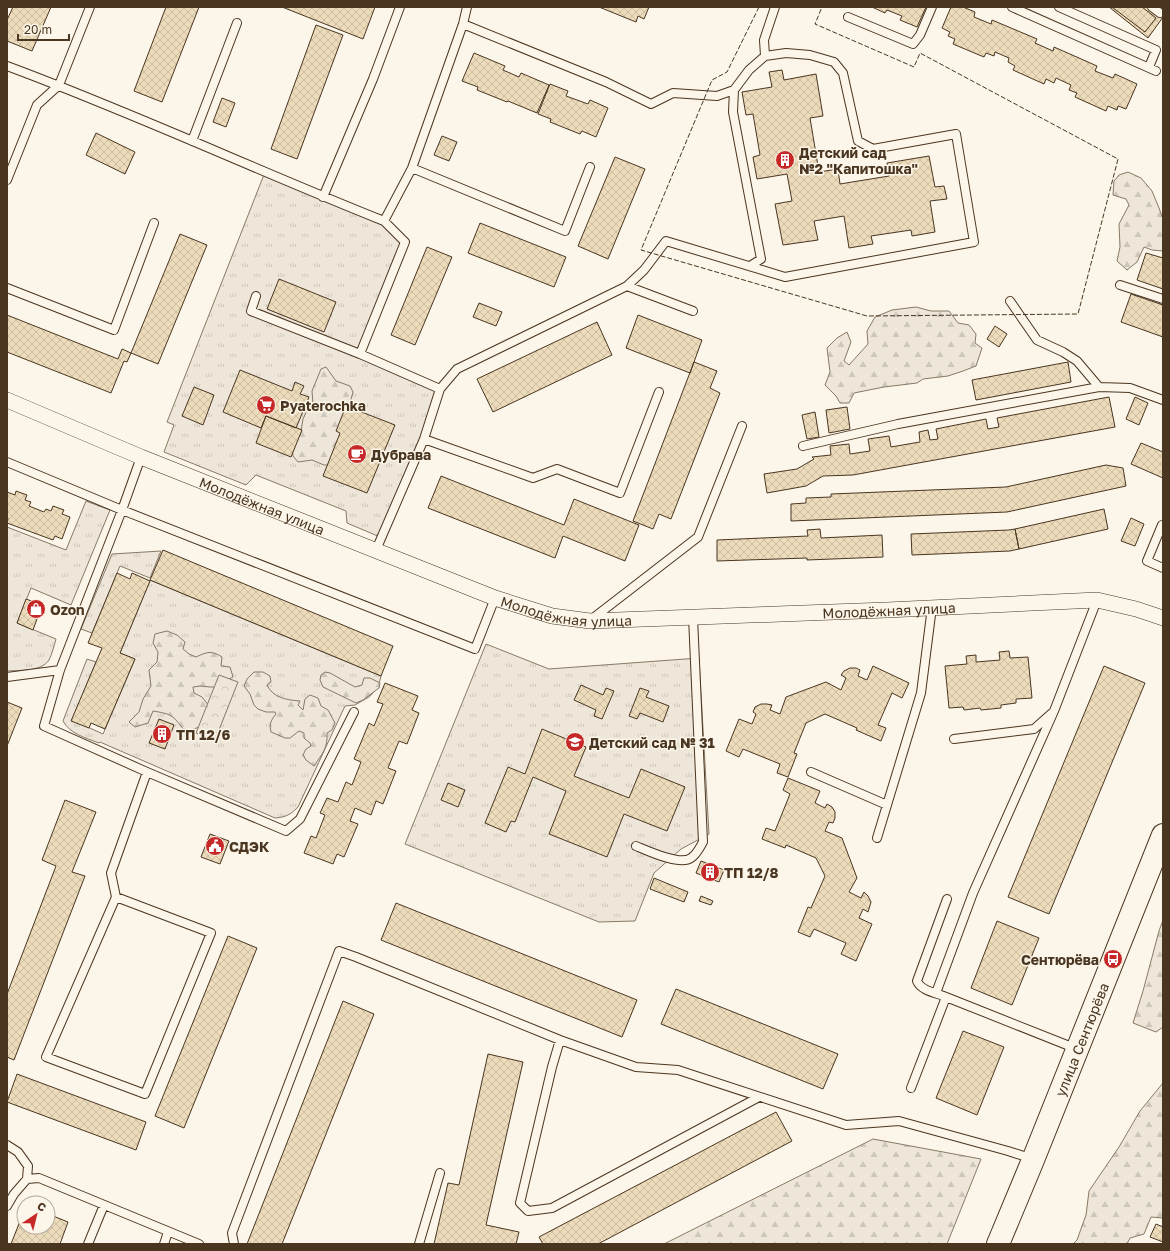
<svg xmlns="http://www.w3.org/2000/svg" width="1170" height="1251" viewBox="0 0 1170 1251" font-family="'Golos Text',sans-serif">
<style>
.grass{fill:url(#grass-tufts);stroke:#887966}
.forest{fill:url(#forest-firs);stroke:#887966}
.park{fill:url(#park-crowns);stroke:#887966}
.building{fill:url(#building-cross-hatch);stroke:#4a3520}
.lines{fill:none;stroke-linecap:round;stroke-linejoin:round}
.lane-casing{stroke:#4a3520;stroke-width:10}
.street-casing{stroke:#4a3520;stroke-width:16}
.secondary-casing{stroke:#4a3520;stroke-width:24}
.lane{stroke:#fbf6e9;stroke-width:8}
.street{stroke:#fbf6e9;stroke-width:15}
.secondary{stroke:#fbf6e9;stroke-width:22}
.fence{stroke:#4a3520;stroke-width:1;stroke-dasharray:5 2;stroke-linecap:butt}
.labels{text-anchor:middle;dominant-baseline:central;stroke-width:3;stroke-linejoin:round;paint-order:stroke}
.poi-label{font-size:14px;font-weight:bold;fill:#4a3520;stroke:#fbf6e9;text-anchor:start}
.street-label{font-size:14px;fill:#4a3520;stroke:#fbf6e9}
</style>
<defs>
<pattern id="grass-tufts" width="24" height="20" patternUnits="userSpaceOnUse"><rect width="24" height="20" fill="#ede6d9"/><path d="M3 7l-1-3M5 7V3M7 7l1-3M15 17l-1-3M17 17v-4M19 17l1-3" fill="none" stroke="#cdc6ba"/></pattern>
<pattern id="forest-firs" width="22" height="20" patternUnits="userSpaceOnUse"><rect width="22" height="20" fill="#ede6d9"/><path d="M5 1l3.5 6h-7zM16 11l3.5 6h-7z" fill="#cdc6ba"/></pattern>
<pattern id="park-crowns" width="20" height="18" patternUnits="userSpaceOnUse"><rect width="20" height="18" fill="#ede6d9"/><path d="M2 6a3 3 0 1 1 6 0M12 15a3 3 0 1 1 6 0" fill="none" stroke="#cdc6ba"/></pattern>
<pattern id="building-cross-hatch" width="8" height="8" patternUnits="userSpaceOnUse"><rect width="8" height="8" fill="#ecdcbc"/><path d="M0 0l8 8M0 8l8-8" fill="none" stroke="#ccbda1"/></pattern>
</defs>
<rect width="100%" height="100%" fill="#fbf6e9"/>
<path class="grass" d="M265,172L384,221L405,242L360,354L440,389L380,537L347,523L346,511L256,475L246,485L164,452L174,425L167,422Z
M86,501L110,510L71,605L31,588L17,623L56,639C54,646 52,654 49,660C41,672 19,670 7,671V527L66,550Z
M161,551L150,578L120,566L92,633L81,629L112,554Z
M150,580L381,676L378,688L369,697L355,705L345,706L298,807C290,815 286,817 275,818L100,742L99,743C86,738 70,734 63,721L87,659L96,662L72,720L103,734L135,659L120,653Z
M486,644L549,669L699,658L709,834L681,849L654,873L635,921L599,922L405,844Z"/>
<path class="forest" d="M1128,172L1141,178L1152,191L1159,208L1163,219V251L1152,250L1144,247L1137,262L1127,270L1117,261L1120,247L1119,224L1129,205L1126,199L1113,195L1114,181L1119,175Z
M916,307L931,311H949L958,323L969,325L976,334L975,343L982,348L976,366L963,371L948,376L923,379L917,383L884,387L854,393L849,403H840L836,396L825,385L830,372L827,348L837,338L847,332L851,342L844,361L849,365L868,344L867,331L875,317L892,310Z
M326,367L336,381L350,386L353,392L333,465H324L312,460L298,462L293,456L292,447L301,431L303,419L307,410L313,404L312,391L321,369Z
M167,631L177,635L185,642L183,649L189,654L196,657C207,652 211,650 222,657L221,666L230,667L233,677L227,680L220,687H210L200,686L193,687L194,693L202,697L209,706L202,726L191,730L183,729C173,715 171,714 153,711L148,723L135,727L129,722L139,712L143,699L151,686L149,670L157,662L158,652L153,643L155,634Z
M254,672H263L270,676L271,682L267,685C273,698 287,700 300,701L298,705L303,710L305,699L310,695L318,698L321,706L328,710L335,723L332,730L327,733C328,748 322,754 314,766L306,760L303,755L306,749L311,746L310,743L304,738V733L299,731L290,738H285L271,732C269,724 271,720 276,714L275,712H266L258,709L254,705L250,694L244,686L247,679Z
M325,672L330,673L355,687L362,685L364,678H370L380,683L379,688L363,700L356,703L323,687L320,680L321,675Z
M1163,920V1027L1156,1032L1133,1023L1143,991L1159,931Z
M1163,1083V1218L1151,1217L1144,1234L1130,1238L1127,1244H1073L1077,1240L1086,1215L1089,1191L1119,1147L1140,1111Z
M873,1139L981,1159L947,1244H664Z"/>
<path class="park" d="M219,675L238,682L215,740L196,733Z"/>
<path class="building" d="M13,7H51L32,51L7,41V20Z
M166,7H199L162,102L134,91Z
M282,7H375L363,39Z
M599,7H649L644,19L638,16L636,22Z
M872,7H926L917,27L900,20L902,16L887,10L885,13Z
M951,7H963L975,12L974,17L991,24L992,20L1037,39L1035,43L1053,51L1054,47L1097,66L1095,71L1113,78L1115,74L1137,84L1126,109L1118,106L1117,110L1108,106L1106,111L1075,97L1077,93L1069,90L1071,85L1056,78L1054,83L1046,79L1044,84L1013,70L1015,66L1008,62L1009,58L995,52L994,56L986,53L984,57L953,44L955,39L948,36L950,32L942,28Z
M1109,7H1163V17L1148,38Z
M1112,7H1142L1156,18L1145,32Z
M316,25L343,35L297,159L271,149Z
M474,53L505,66L503,70L519,77L521,73L549,85L537,113L508,101L507,102L477,90L478,87L462,81Z
M782,70L784,80L816,74L823,116L810,118L819,172L838,169L840,184L889,176L887,163L929,156L935,187L944,186L947,199L930,201L935,232L912,236L911,230L871,236L873,244L849,248L844,216L814,221L818,240L783,245L775,204L792,201L787,174L757,179L753,157L760,155L753,114L746,115L742,92L772,87L769,72Z
M550,84L568,91L566,96L588,104L590,100L608,108L596,137L582,131L580,134L550,122L551,119L538,114Z
M222,98L235,103L226,127L213,122Z
M96,133L135,152L125,174L86,155Z
M442,136L457,142L449,161L434,155Z
M615,157L645,169L608,259L578,246Z
M480,223L566,257L554,287L468,253Z
M180,234L207,245L158,364L131,353Z
M427,247L452,257L415,345L391,335Z
M1146,253L1163,258V289L1137,280Z
M279,279L336,302L324,332L267,309Z
M1131,294L1163,305V337L1121,322Z
M479,303L502,312L496,326L473,317Z
M7,315L118,359L122,349L131,353L127,362L124,361L111,393L7,352Z
M638,315L702,340L690,373L626,348Z
M597,322L612,355L493,412L477,379Z
M995,326L1007,334L999,347L987,339Z
M694,362L717,371L710,388L720,393L671,519L659,514L653,529L633,521Z
M1068,362L1071,382L976,400L972,380Z
M240,370L292,391L295,382L304,386L300,394L309,397L296,428L266,416L261,428L223,412Z
M194,387L214,395L203,425L182,416Z
M1109,397L1115,427L853,475L823,476L806,486L767,493L764,474L797,469L814,459L812,457L831,455L830,446L849,444L850,454L870,451L868,439L889,436L891,447L920,442L919,432L928,430L930,440L938,439L936,429L986,419L988,429L999,427L997,418Z
M1135,397L1148,403L1139,425L1126,419Z
M346,406L395,425L367,493L323,476L340,433L336,431Z
M847,407L850,429L829,433L826,410Z
M815,412L819,437L807,439L802,415Z
M266,416L302,430L291,457L256,443Z
M1141,443L1163,452V478L1131,464Z
M1106,465L1123,468L1126,486L1007,512L791,521V504L806,503V498L831,497V494L1006,487Z
M441,476L564,525L574,499L639,525L625,561L563,536L555,558L428,508Z
M16,491L27,495L25,500L31,502L29,506L44,512L46,509L51,511L53,506L64,510L62,514L70,517L62,539L55,536L53,540L7,523L8,518H7V492L15,495Z
M1104,509L1108,529L1019,549L1015,529Z
M1131,518L1144,524L1135,546L1121,541Z
M820,529L821,538L882,535L883,557L807,560V558L717,561V540L808,536L807,530Z
M1015,529L1019,549L1010,551L912,555L911,534L1009,530Z
M163,550L393,646L381,676L150,580Z
M117,573L130,579L132,573L150,581L120,653L135,659L105,729L91,723L89,728L71,721L102,648L88,643Z
M26,599L42,605L33,630L17,623Z
M1009,651L1010,658L1028,657L1032,698L1016,699V703L1001,705V708L981,710L980,708L964,710L963,707L949,708L945,666L967,664L966,656L976,655V662L1000,660L999,652Z
M873,666L909,683L902,698L892,693L878,725L886,728L881,741L856,730L857,728L825,714L806,723L794,753L797,754L788,777L777,773L780,764L743,749L739,757L726,751L739,719L752,724L756,714L753,712L755,707L761,704H767L772,705L770,710L780,714L786,697L826,682L841,690L846,678L841,675L844,671L850,668H856L860,670L858,676L867,680Z
M1104,666L1145,683L1049,914L1008,897Z
M385,683L418,696L412,710L419,713L407,744L399,741L388,768L396,771L383,804L376,801L371,815L355,808L350,821L358,824L344,857L337,854L333,864L304,853L311,836L316,838L325,815L320,813L327,798L338,802L346,782L352,785L361,762L354,759L369,723L374,726L383,704L377,702Z
M581,685L603,695L606,688L614,691L602,719L594,716L596,710L574,700Z
M640,688L649,691L646,697L669,706L663,722L640,713L637,719L629,716Z
M7,702L22,708L7,746Z
M159,719L174,725L165,749L149,743Z
M542,729L586,747L574,776L629,798L641,769L685,787L667,831L624,814L607,857L549,834L566,791L533,777L515,822L511,821L506,832L485,823L508,767L525,774Z
M788,778L820,791L815,803L825,808L827,804L832,807L835,812V818L833,823L829,822L825,831L842,838L857,878L849,892L861,898L864,892L868,896L871,902L868,912L863,909L859,918L872,924L856,961L841,954L846,943L814,929L810,937L798,932L808,907L811,908L825,876L816,858L786,845L785,848L762,839L766,828L775,831L790,794L783,790Z
M448,783L465,790L458,807L441,800Z
M65,800L96,812L72,872L85,876L14,1060L7,1057V994L56,866L42,860Z
M210,834L229,841L220,864L201,857Z
M701,861L724,870L719,882L696,873Z
M654,878L688,892L684,902L650,889Z
M701,896L713,901L711,905L699,901Z
M396,903L637,1000L622,1037L381,940Z
M997,921L1039,938L1012,1005L971,988Z
M228,936L257,948L184,1128L155,1116Z
M676,989L838,1054L823,1089L661,1024Z
M343,1001L374,1014L282,1244H247Z
M963,1031L1004,1047L977,1115L936,1098Z
M488,1054L523,1062L486,1225L519,1232L516,1244H434L448,1183L459,1185Z
M17,1074L146,1122L136,1150L7,1102Z
M776,1112L792,1141L598,1244H543L539,1237Z
M24,1211V1227H48V1214L68,1222L60,1244H11Z
M1156,1224L1163,1227V1242L1150,1237Z"/>
<g class="lines">
<g class="lane-casing">
<path id="lane" d="M1012,7L1156,71
M1059,7L1156,50L1149,67
M1152,7L1160,13
M848,17L913,44L920,35L932,7
M463,24L606,82L651,104L673,93L717,96L734,90L749,70L765,56L786,53L810,55L834,62L843,73L858,141L873,149L956,134L974,242L785,277L666,241L644,270L627,286
M765,56L764,40L775,7
M7,66C134,113 258,171 384,221
M734,90L733,112L761,259L750,266
M192,141L237,23
M412,168L565,231L590,167
M7,180L37,105L59,85L90,7
M323,197L373,79L400,7
M1120,285L1163,299
M7,288L114,330L154,223
M256,296L251,311L360,354
M1010,301L1037,340L1063,352L1077,361L1099,387
M440,389L457,369L627,286L693,311
M424,439L533,478L557,469L620,493L659,392
M803,446L898,424L1099,387L1130,388L1163,400
M141,457L122,510L60,670L44,726L147,772L286,831L300,819L354,712
M7,462L122,510L475,649L495,598
M1162,525L1147,561L1163,568
M376,550L424,439L440,389L360,354L405,242L384,221L412,168L463,24L467,7
M592,619L698,537L742,426
M7,677L60,670
M954,739L1034,729L1052,713
M811,772L887,805
M877,838L921,693L932,607
M636,846C648,851 680,866 691,858C697,854 700,847 703,842L693,617
M116,897L211,933L145,1094L46,1057L116,897L111,873L147,772
M936,993L973,893L1054,711L1097,600
M946,997L1077,1049
M560,1040L552,1067L520,1203L528,1211L552,1208L759,1097
M911,1088L946,997C937,993 921,991 917,981L947,899
M7,1145L18,1152L28,1166L27,1179
M7,1206L14,1194L27,1179L39,1178L199,1244
M88,1244L104,1205
M164,1244L168,1232
M234,1244L232,1233L339,951L356,957L560,1040L636,1067L678,1070L846,1125L899,1121L1008,1151L1033,1159
M419,1244L440,1173"/>
</g>
<g class="street-casing">
<g id="street">
<path id="s1" d="M7,400L141,457L495,598L552,616L590,621L887,610L1097,600L1136,609L1163,618"/>
</g>
</g>
<g class="secondary-casing">
<g id="secondary">
<path id="s2" d="M998,1244L1033,1160L1163,835"/>
</g>
</g>
<use href="#lane" class="lane"/>
<use href="#street" class="street"/>
<use href="#secondary" class="secondary"/>
<path class="fence" d="M759,7L727,72L712,80L641,250L867,316L1078,314L1118,159L920,53L914,67L815,24L822,7"/>
</g>
<defs>
<g id="building-disc" transform="scale(1)"><circle r="9.5" fill="#c62828" stroke="#fbf6e9"/><path d="M-4-6H4V6H1V3H-1V6H-4ZM-2.5-4.3h1.7v1.8h-1.7ZM.8-4.3h1.7v1.8H.8ZM-2.5-1h1.7V.8h-1.7ZM.8-1h1.7V.8H.8Z" fill="#fff"/></g>
<g id="supermarket-disc" transform="scale(1)"><circle r="9.5" fill="#c62828" stroke="#fbf6e9"/><path d="M-6-5.5h2.5l.6 2H6L4.5 2H-2.5L-4.4-4H-6ZM-1.5 3.2a1.3 1.3 0 1 0 .1 0ZM3 3.2a1.3 1.3 0 1 0 .1 0Z" fill="#fff"/></g>
<g id="cafe-disc" transform="scale(1)"><circle r="9.5" fill="#c62828" stroke="#fbf6e9"/><path d="M-5.5-4.5H6V0H3Q3 3.5 0 3.5H-2.5Q-5.5 3.5-5.5 0ZM3-3.2v2h1.7v-2ZM-6 4.5H4V6H-6Z" fill="#fff"/></g>
<g id="shop-disc" transform="scale(1)"><circle r="9.5" fill="#c62828" stroke="#fbf6e9"/><path d="M-5-2.5h2.3a2.7 3.5 0 0 1 5.4 0H5L5.5 6h-11ZM-1.5-2.5h3a1.5 2.3 0 0 0-3 0Z" fill="#fff"/></g>
<g id="school-disc" transform="scale(1)"><circle r="9.5" fill="#c62828" stroke="#fbf6e9"/><path d="M0-5L7-2L0 1L-7-2ZM-4 1L0 2.5L4 1V4Q0 6-4 4Z" fill="#fff"/></g>
<g id="civic-disc" transform="scale(1)"><circle r="9.5" fill="#c62828" stroke="#fbf6e9"/><path d="M-.6-6.5H3V-4.5H.6V-3L4-1V1h2V6H-6V1h2V-1L-.6-3ZM-1.2 2.5V6h2.4V2.5Z" fill="#fff"/></g>
<g id="bus-disc" transform="scale(1)"><circle r="9.5" fill="#c62828" stroke="#fbf6e9"/><path d="M-5-6H5V4H4V6H2V4H-2V6H-4V4H-5ZM-3.5-4V0h7V-4ZM-3.5 1.2v1.5H-2V1.2ZM2 1.2v1.5H3.5V1.2Z" fill="#fff"/></g>
</defs>
<g fill-rule="evenodd">
<use href="#building-disc" x="785" y="160"/>
<use href="#supermarket-disc" x="266" y="405"/>
<use href="#cafe-disc" x="357" y="454"/>
<use href="#shop-disc" x="36" y="609"/>
<use href="#building-disc" x="162" y="734"/>
<use href="#school-disc" x="575" y="742"/>
<use href="#civic-disc" x="215" y="846"/>
<use href="#building-disc" x="710" y="872"/>
<use href="#bus-disc" x="1113" y="959"/>
</g>
<g class="labels">
<g class="poi-label">
<text x="799" y="152">Детский сад<tspan x="799" dy="16">№2 "Капитошка"</tspan></text>
<text x="280" y="405">Pyaterochka</text>
<text x="371" y="454">Дубрава</text>
<text x="50" y="609">Ozon</text>
<text x="176" y="734">ТП 12/6</text>
<text x="589" y="742">Детский сад № 31</text>
<text x="229" y="846">СДЭК</text>
<text x="724" y="872">ТП 12/8</text>
<text x="1099" y="959" text-anchor="end">Сентюрёва</text>
</g>
<g class="street-label">
<text stroke="none"><textPath href="#s1" startOffset="276">Молодёжная улица</textPath></text>
<text stroke="none"><textPath href="#s1" startOffset="600">Молодёжная улица</textPath></text>
<text stroke="none"><textPath href="#s1" startOffset="924">Молодёжная улица</textPath></text>
<text stroke="none"><textPath href="#s2" startOffset="221">улица Сентюрёва</textPath></text>
</g>
</g>
<rect width="1170" height="1251" fill="none" stroke="#4a3520" stroke-width="16"/>
<g transform="translate(36 1215) rotate(35)"><circle r="19" fill="#fbf6e9" stroke="#b4a999"/>
<path d="M0-3L7 15L0 10L-7 15Z" fill="#c62828"/>
<text y="-6" font-size="11" font-weight="bold" text-anchor="middle" fill="#4a3520">С</text>
</g>
<path d="M18 34v6h51v-6" fill="none" stroke="#4a3520" stroke-width="2"/>
<text x="24" y="34" font-size="12" fill="#4a3520" stroke="#fbf6e9" stroke-width="3" paint-order="stroke">20 m</text>
</svg>
